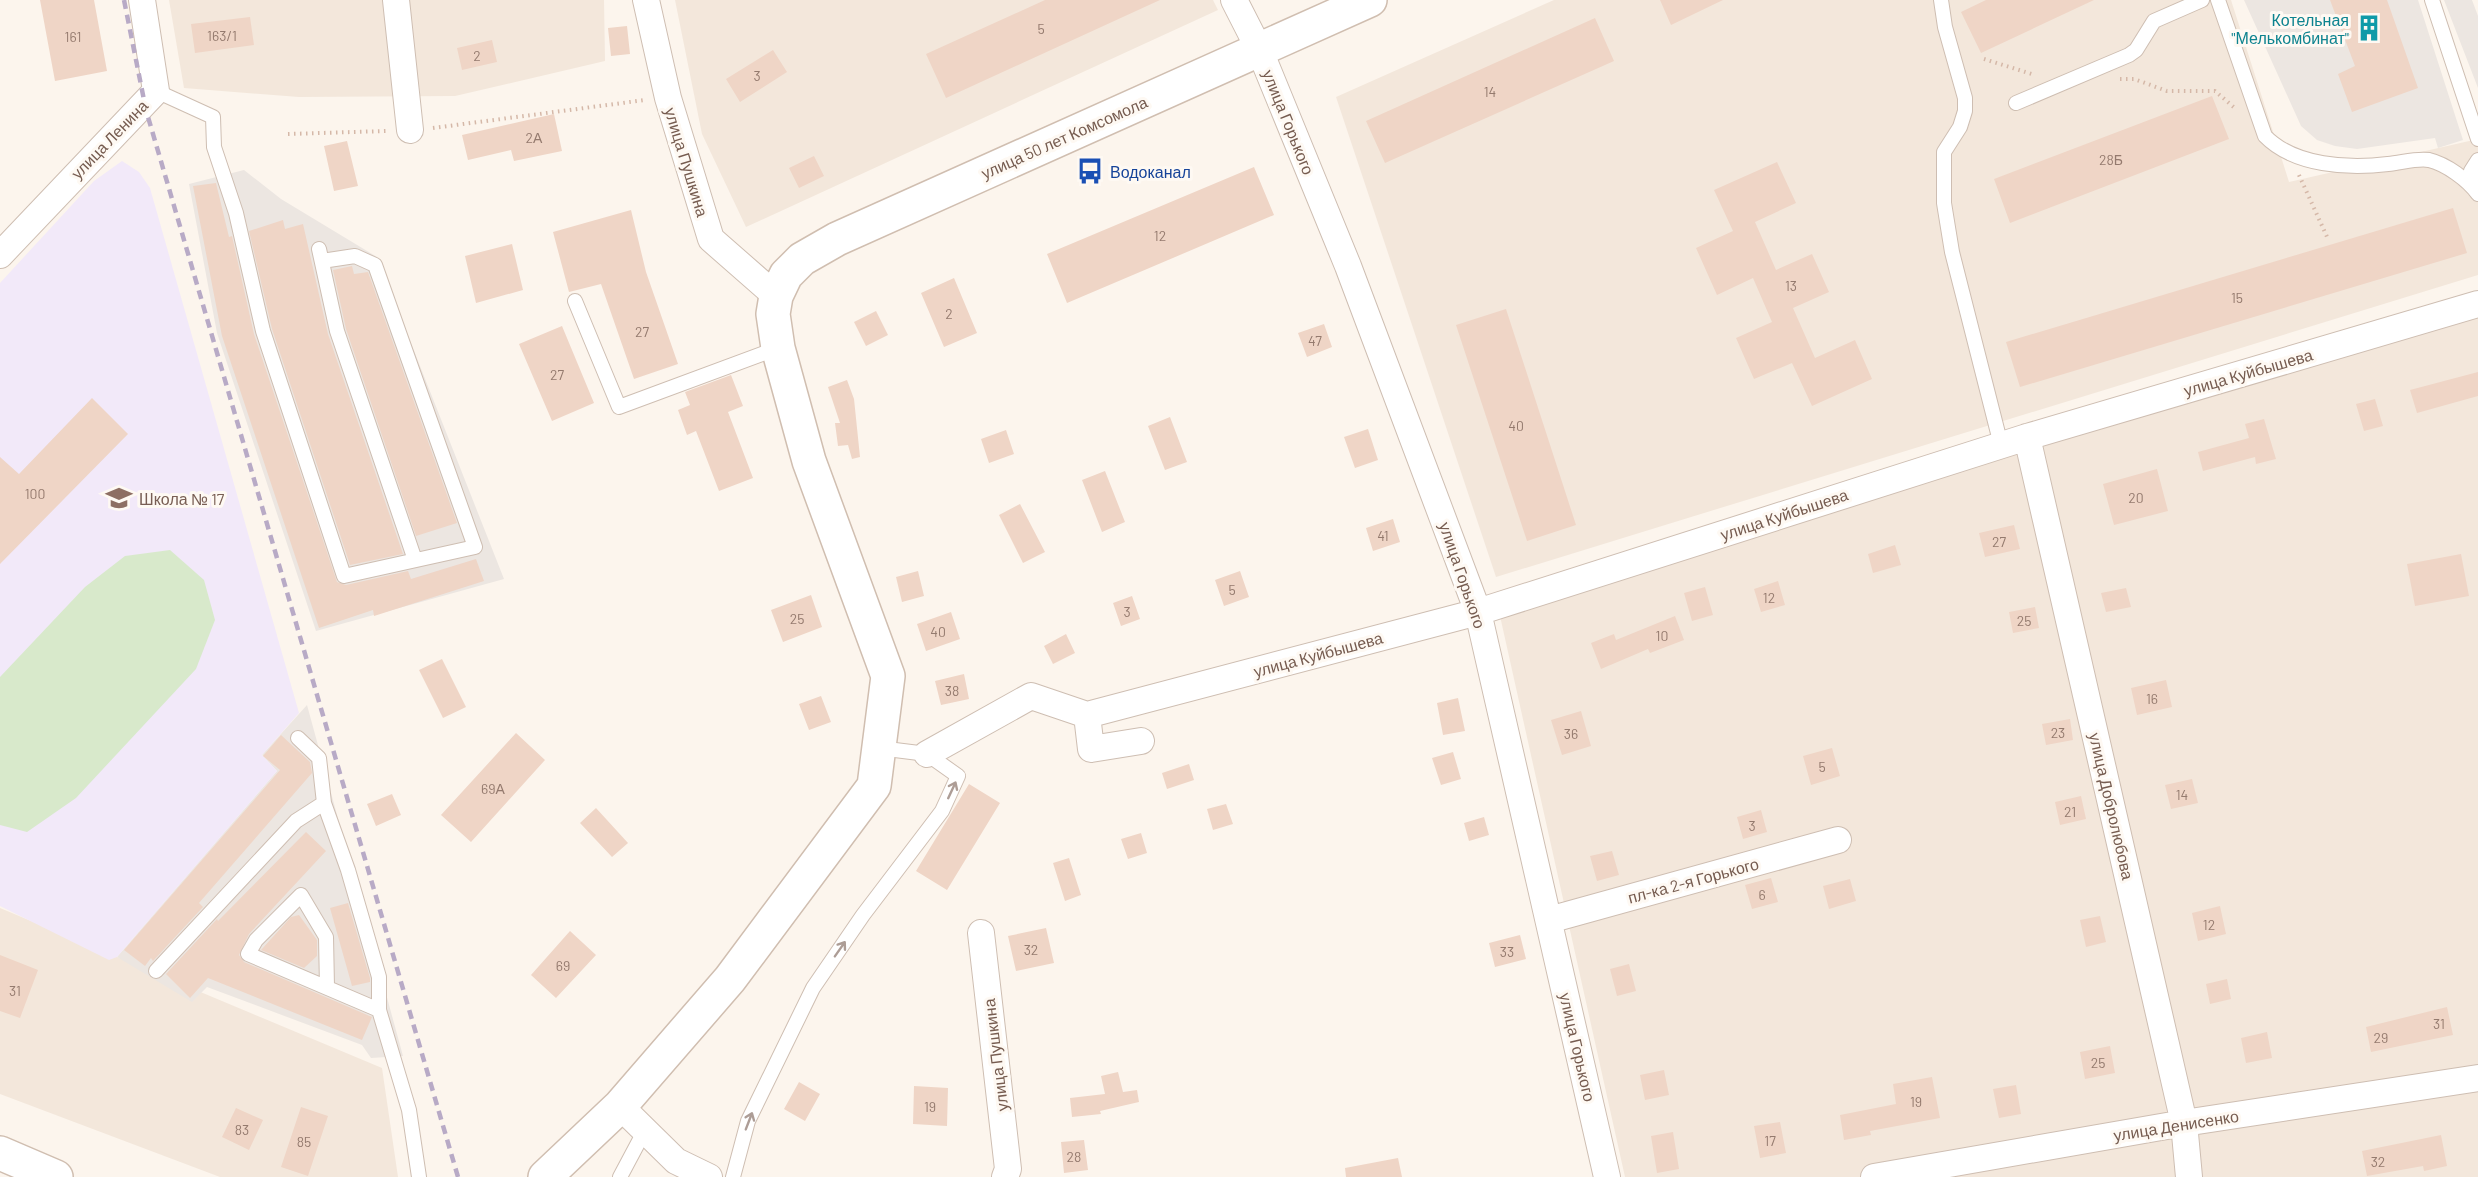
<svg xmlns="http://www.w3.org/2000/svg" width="2478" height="1177" viewBox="0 0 2478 1177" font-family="Barlow,sans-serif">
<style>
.residential{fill:#f3e7db}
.industrial{fill:#ece6e1}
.education{fill:#f2e9f9}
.green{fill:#d8e9cb}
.building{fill:#efd5c6}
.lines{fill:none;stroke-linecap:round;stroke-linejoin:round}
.lane-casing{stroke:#cebeb2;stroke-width:16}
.street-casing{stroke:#cebeb2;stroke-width:28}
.secondary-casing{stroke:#d0beb0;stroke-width:36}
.path{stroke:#d5b8a8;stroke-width:4;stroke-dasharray:1.5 4.5;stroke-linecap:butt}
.lane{stroke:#fff;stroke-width:14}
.street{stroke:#fff;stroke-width:26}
.secondary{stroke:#fff;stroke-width:33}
.rail{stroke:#b8aac6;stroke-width:4.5;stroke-dasharray:9 6;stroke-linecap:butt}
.oneway{stroke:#ad9d96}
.labels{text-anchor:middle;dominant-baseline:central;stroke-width:6;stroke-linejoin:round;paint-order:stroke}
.number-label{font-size:14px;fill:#947a6e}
.culture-label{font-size:16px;fill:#0d838f;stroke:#fef9f3;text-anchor:end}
.street-label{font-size:16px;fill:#765c50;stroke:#fef9f3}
.transit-label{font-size:16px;fill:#164399;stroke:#fef9f3;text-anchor:start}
.education-label{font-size:16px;fill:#785e54;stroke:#fef9f3;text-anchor:start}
</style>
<rect width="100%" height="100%" fill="#fcf5ed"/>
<path class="residential" d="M169,0H604L605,61L455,96L299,97L184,88Z
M675,0H1213L1218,10L746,227L702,134Z
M1554,0H2231L2289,182L2478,139V275L1496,577L1336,97Z
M2478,307V1177H1625L1500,616Z
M0,908L382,1068L398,1177H220L0,1094Z"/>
<path class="industrial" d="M2244,0H2418L2463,140L2438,148L2435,138L2357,149L2335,146L2317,140L2301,126Z
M2444,0H2472L2478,16V88Z
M244,170L281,199L377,257L504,579L316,631L217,333L189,184Z
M307,705L403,1056L371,1058L362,1045L207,987L192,1002L117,957L277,771L262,755Z"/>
<path class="education" d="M122,161L139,172L150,188L299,713L262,755L277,771L117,957L109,960L0,906V283L94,181Z"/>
<path class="green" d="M170,550L204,580L215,620L196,669L76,798L27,832L0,825V677L85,587L125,556Z"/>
<path class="building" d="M40,0H94L107,71L55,81Z
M1045,0H1160L946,98L926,54Z
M1660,0H1723L1671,25Z
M1986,0H2094L1981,53L1961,12Z
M2330,0H2387L2418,88L2352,112L2338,74L2355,66Z
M250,17L254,45L195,53L191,24Z
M1595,18L1614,61L1385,163L1366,121Z
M627,26L630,54L611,56L608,28Z
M492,40L497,62L462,70L457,48Z
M773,50L787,72L740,102L726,79Z
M2212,96L2229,139L2010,223L1994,179Z
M554,114L562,151L514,161L511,150L468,160L462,135Z
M347,141L358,186L334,191L324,146Z
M814,156L824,176L799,188L789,168Z
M1777,162L1796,203L1755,222L1776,270L1812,254L1829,292L1793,308L1815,358L1855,340L1872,379L1812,406L1792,363L1754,379L1736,338L1772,322L1753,278L1717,295L1696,248L1733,231L1714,190Z
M1254,167L1274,215L1067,303L1047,254Z
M216,183L229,237L232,236L254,334L337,582L346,585L408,571L411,579L476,559L484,581L374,616L373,610L319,628L222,336L193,186Z
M2453,208L2467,253L2020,387L2006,342Z
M631,210L646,272L678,364L634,379L601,284L569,292L553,232Z
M283,220L285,229L303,224L328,334L403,554L350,565L272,329L249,231Z
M512,244L523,290L476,303L465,256Z
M352,266L354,274L368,272L457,523L416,536L346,329L333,270Z
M954,278L977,333L944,347L921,293Z
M1506,309L1576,525L1527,541L1456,325Z
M876,311L888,335L866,346L854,322Z
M1324,324L1332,347L1307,357L1298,333Z
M562,326L594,403L552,421L519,344Z
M2478,372V396L2417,413L2410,390Z
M731,375L743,406L728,412L753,478L719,491L696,431L687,435L678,410L690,405L685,392Z
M847,380L854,399L860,457L852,459L848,445L838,446L835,423H840L828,387Z
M92,398L128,434L0,564V457L19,474Z
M2375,399L2383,426L2364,431L2356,404Z
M1170,417L1187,462L1165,470L1148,426Z
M2264,419L2276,459L2256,464L2255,457L2203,471L2198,452L2249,438L2245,424Z
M1368,429L1378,460L1355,468L1344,437Z
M1006,430L1014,454L989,463L981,439Z
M2157,469L2168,511L2114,525L2103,484Z
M1105,471L1125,522L1102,532L1082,480Z
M1020,504L1045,552L1023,563L999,515Z
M1393,519L1400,542L1373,551L1366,528Z
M2014,525L2020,549L1985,557L1979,533Z
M1895,545L1901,565L1873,573L1868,554Z
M2461,554L2469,596L2415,606L2407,564Z
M918,571L924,596L902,602L896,577Z
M1240,571L1249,597L1224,606L1215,580Z
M1778,581L1785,605L1761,612L1754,589Z
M1705,587L1713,615L1692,621L1684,593Z
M2126,588L2131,607L2106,612L2101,593Z
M811,595L822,627L783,642L771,610Z
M1132,596L1140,619L1121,626L1113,603Z
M2035,607L2039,628L2013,633L2009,612Z
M951,612L960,639L926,651L917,624Z
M1675,616L1684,640L1650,653L1648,649L1601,669L1591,643L1614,634L1616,640Z
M1066,634L1075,653L1053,664L1044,646Z
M442,659L466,707L443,718L419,670Z
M964,674L969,699L941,705L935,681Z
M2166,680L2172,707L2137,715L2131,688Z
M821,696L831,722L809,730L799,704Z
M1458,698L1465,731L1443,735L1437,703Z
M1581,711L1591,746L1562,755L1551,720Z
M2070,719L2073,740L2046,745L2042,724Z
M516,733L545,760L471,842L441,815Z
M281,735L310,762L312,773L199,903L203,907L153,961L151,958L145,966L124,950L280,770L263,756Z
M1832,748L1840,776L1811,785L1803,756Z
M1453,752L1461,779L1441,785L1432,758Z
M1189,764L1194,780L1167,789L1162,773Z
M2192,779L2198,803L2171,809L2165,785Z
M969,784L1000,803L947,890L916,871Z
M392,794L401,815L376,826L367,804Z
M2081,796L2086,819L2060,825L2055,802Z
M1226,804L1233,824L1213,830L1207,809Z
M596,808L628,843L612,857L580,823Z
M1761,810L1767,832L1743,839L1737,817Z
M1484,817L1489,835L1469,841L1464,823Z
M306,832L326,851L249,934L239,955L244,962L372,1017L362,1040L208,978L190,998L166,974L217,919L218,921Z
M1141,833L1147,853L1128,859L1121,839Z
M1612,851L1619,875L1597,881L1590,856Z
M1069,858L1081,895L1065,901L1053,863Z
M1771,878L1778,902L1752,909L1745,885Z
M1850,879L1856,901L1829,909L1823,886Z
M348,903L370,978V982L352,986L330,908Z
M2220,906L2226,934L2198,941L2192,913Z
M299,915L317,940V956L304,968L261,950L291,917Z
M2100,916L2106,942L2086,947L2080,920Z
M1046,928L1054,963L1016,971L1008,936Z
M570,931L596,955L556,998L531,975Z
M1520,935L1526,959L1495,967L1489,943Z
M0,955L38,970L20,1018L0,1011Z
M1629,964L1636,991L1617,996L1610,969Z
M2227,979L2231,999L2210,1004L2206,984Z
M2447,1007L2453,1035L2371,1052L2366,1027Z
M2267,1032L2272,1058L2246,1063L2241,1038Z
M2110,1046L2115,1073L2085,1079L2080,1052Z
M1664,1070L1669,1095L1645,1100L1640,1075Z
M1118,1072L1123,1092L1137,1090L1139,1102L1100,1111L1101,1114L1072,1117L1070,1098L1105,1094L1101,1076Z
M1932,1077L1940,1118L1870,1131L1871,1135L1844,1140L1840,1115L1896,1104L1893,1084Z
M799,1082L820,1094L805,1121L784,1109Z
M2016,1085L2021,1114L1999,1118L1993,1089Z
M914,1086L948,1088L947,1126L913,1124Z
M301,1107L328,1116L308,1176L281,1167Z
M236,1108L263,1120L249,1150L222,1137Z
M1780,1122L1786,1153L1760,1158L1754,1126Z
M1673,1132L1679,1169L1657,1173L1651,1136Z
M2441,1135L2447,1166L2424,1171L2423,1166L2367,1176L2362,1151Z
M1084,1140L1088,1170L1064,1173L1061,1142Z
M1398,1158L1402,1177H1346L1345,1168Z"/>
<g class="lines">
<g class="lane-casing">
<path id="lane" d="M1941,0L1945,27L1965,98V111L1960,127L1944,152V203L1952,252L2001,445
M2218,0L2265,136C2294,166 2349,169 2388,164C2401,163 2416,158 2429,160C2446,164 2468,180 2478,194
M2432,0L2478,139
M156,91L213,117L214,147L236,213L263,331L344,576L475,547L375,265L355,256L322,261
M2016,103L2129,55L2136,50L2154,21L2202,0
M2477,192L2471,171L2478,160
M319,249L337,331L415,560
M575,301L619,407L778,348
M298,738L319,758L324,803L348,870L379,977V1010
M156,971L296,821L324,803
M327,987L326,937L301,895L256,940L248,954L379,1010L409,1110L419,1177
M620,1177L645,1130
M733,1177L748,1121L813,988L863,915L942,811L958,776L927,754L879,748"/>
</g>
<g class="street-casing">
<path id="street" d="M396,0L410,130
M646,0L668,98L711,239L776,296
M1234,0L1260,51L1348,266L1478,612L1607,1177
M0,255L156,91L142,0
M2027,437L2184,1123L2189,1177
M1087,715L1478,612L2027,437L2478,304
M927,754L1031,696L1087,715L1091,749L1141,741
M1549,920L1838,840
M981,933L1008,1169L1005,1177
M620,1106L676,1161L709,1177
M1874,1177L2184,1123L2478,1078"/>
</g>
<g class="secondary-casing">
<path id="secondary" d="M0,1153L56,1177
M545,1177L620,1106L730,979L874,786L888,676L809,461L778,348L773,314L776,296L786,275L802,259L837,239L1370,0"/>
</g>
<path class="path" d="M1984,59L2035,75
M2120,79H2134L2167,91H2215L2236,109
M433,128L645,100
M288,134L386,131
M2299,175L2328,239"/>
<use href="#lane" class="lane"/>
<use href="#street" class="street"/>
<use href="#secondary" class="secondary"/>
<path class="rail" d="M124,0L146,110L458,1177"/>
</g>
<defs><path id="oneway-shaft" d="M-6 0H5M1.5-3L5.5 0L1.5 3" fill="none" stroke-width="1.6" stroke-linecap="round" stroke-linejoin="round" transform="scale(1.5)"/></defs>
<g class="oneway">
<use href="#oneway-shaft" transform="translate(952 790) rotate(-65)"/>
<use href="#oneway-shaft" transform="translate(840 949) rotate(-55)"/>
<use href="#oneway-shaft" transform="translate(749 1121) rotate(-69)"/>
</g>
<defs>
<g id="building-bare" transform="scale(2.07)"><path d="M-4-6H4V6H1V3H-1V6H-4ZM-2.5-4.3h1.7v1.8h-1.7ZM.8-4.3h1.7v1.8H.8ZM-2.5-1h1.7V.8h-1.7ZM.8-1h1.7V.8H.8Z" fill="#0f9aa8" stroke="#fef9f3" stroke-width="2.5" paint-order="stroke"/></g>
<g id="bus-bare" transform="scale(2.07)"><path d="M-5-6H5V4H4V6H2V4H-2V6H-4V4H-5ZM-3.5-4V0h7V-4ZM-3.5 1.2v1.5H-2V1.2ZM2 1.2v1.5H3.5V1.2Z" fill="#1a4fb4" stroke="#fef9f3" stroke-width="2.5" paint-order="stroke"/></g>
<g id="school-bare" transform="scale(2.07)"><path d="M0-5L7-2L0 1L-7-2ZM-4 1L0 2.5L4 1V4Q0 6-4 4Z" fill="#8d6e63" stroke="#fef9f3" stroke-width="2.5" paint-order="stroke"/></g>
</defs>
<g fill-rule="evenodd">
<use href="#building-bare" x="2369" y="28"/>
<use href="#bus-bare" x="1090" y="171"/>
<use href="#school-bare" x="119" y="498"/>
</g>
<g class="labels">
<g class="number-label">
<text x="1041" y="28">5</text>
<text x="222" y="35">163/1</text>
<text x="73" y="36">161</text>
<text x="477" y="55">2</text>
<text x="757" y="75">3</text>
<text x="1490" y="91">14</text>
<text x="534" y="137">2А</text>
<text x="2111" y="159">28Б</text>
<text x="1160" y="235">12</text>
<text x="1791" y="285">13</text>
<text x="2237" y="297">15</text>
<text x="949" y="313">2</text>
<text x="642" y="331">27</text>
<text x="1315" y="340">47</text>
<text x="557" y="374">27</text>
<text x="1516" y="425">40</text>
<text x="35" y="493">100</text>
<text x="2136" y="497">20</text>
<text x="1383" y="535">41</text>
<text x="1999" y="541">27</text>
<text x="1232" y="589">5</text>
<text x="1769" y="597">12</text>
<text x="1127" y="611">3</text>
<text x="797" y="618">25</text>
<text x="2024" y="620">25</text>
<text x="938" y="631">40</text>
<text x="1662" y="635">10</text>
<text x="952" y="690">38</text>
<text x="2152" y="698">16</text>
<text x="2058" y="732">23</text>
<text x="1571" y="733">36</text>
<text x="1822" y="766">5</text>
<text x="493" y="788">69А</text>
<text x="2182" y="794">14</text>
<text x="2070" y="811">21</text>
<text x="1752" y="825">3</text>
<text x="1762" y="894">6</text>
<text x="2209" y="924">12</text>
<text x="1031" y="949">32</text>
<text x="1507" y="951">33</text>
<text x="563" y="965">69</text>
<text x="15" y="990">31</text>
<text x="2439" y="1023">31</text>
<text x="2381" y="1037">29</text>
<text x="2098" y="1062">25</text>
<text x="1916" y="1101">19</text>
<text x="930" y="1106">19</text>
<text x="242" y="1129">83</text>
<text x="1770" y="1140">17</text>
<text x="304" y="1141">85</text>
<text x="1074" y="1156">28</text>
<text x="2378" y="1161">32</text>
</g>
<g class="culture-label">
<text x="2349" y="19">Котельная<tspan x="2349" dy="18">"Мелькомбинат"</tspan></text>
</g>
<g class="street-label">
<text transform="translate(1289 122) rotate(68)">улица Горького</text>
<text transform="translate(1064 137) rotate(-24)">улица 50 лет Комсомола</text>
<text transform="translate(109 139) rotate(-46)">улица Ленина</text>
<text transform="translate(687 162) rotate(73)">улица Пушкина</text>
<text transform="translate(2248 372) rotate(-16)">улица Куйбышева</text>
<text transform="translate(1784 514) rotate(-18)">улица Куйбышева</text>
<text transform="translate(1463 575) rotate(71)">улица Горького</text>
<text transform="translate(1318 654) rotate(-15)">улица Куйбышева</text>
<text transform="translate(2112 806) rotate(77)">улица Добролюбова</text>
<text transform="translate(1693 880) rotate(-15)">пл-ка 2-я Горького</text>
<text transform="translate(1578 1047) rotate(77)">улица Горького</text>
<text transform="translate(995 1055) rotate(-97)">улица Пушкина</text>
<text transform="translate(2176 1125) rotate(-9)">улица Денисенко</text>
</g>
<g class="transit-label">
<text x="1110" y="171">Водоканал</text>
</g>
<g class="education-label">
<text x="139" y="498">Школа № 17</text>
</g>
</g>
</svg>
